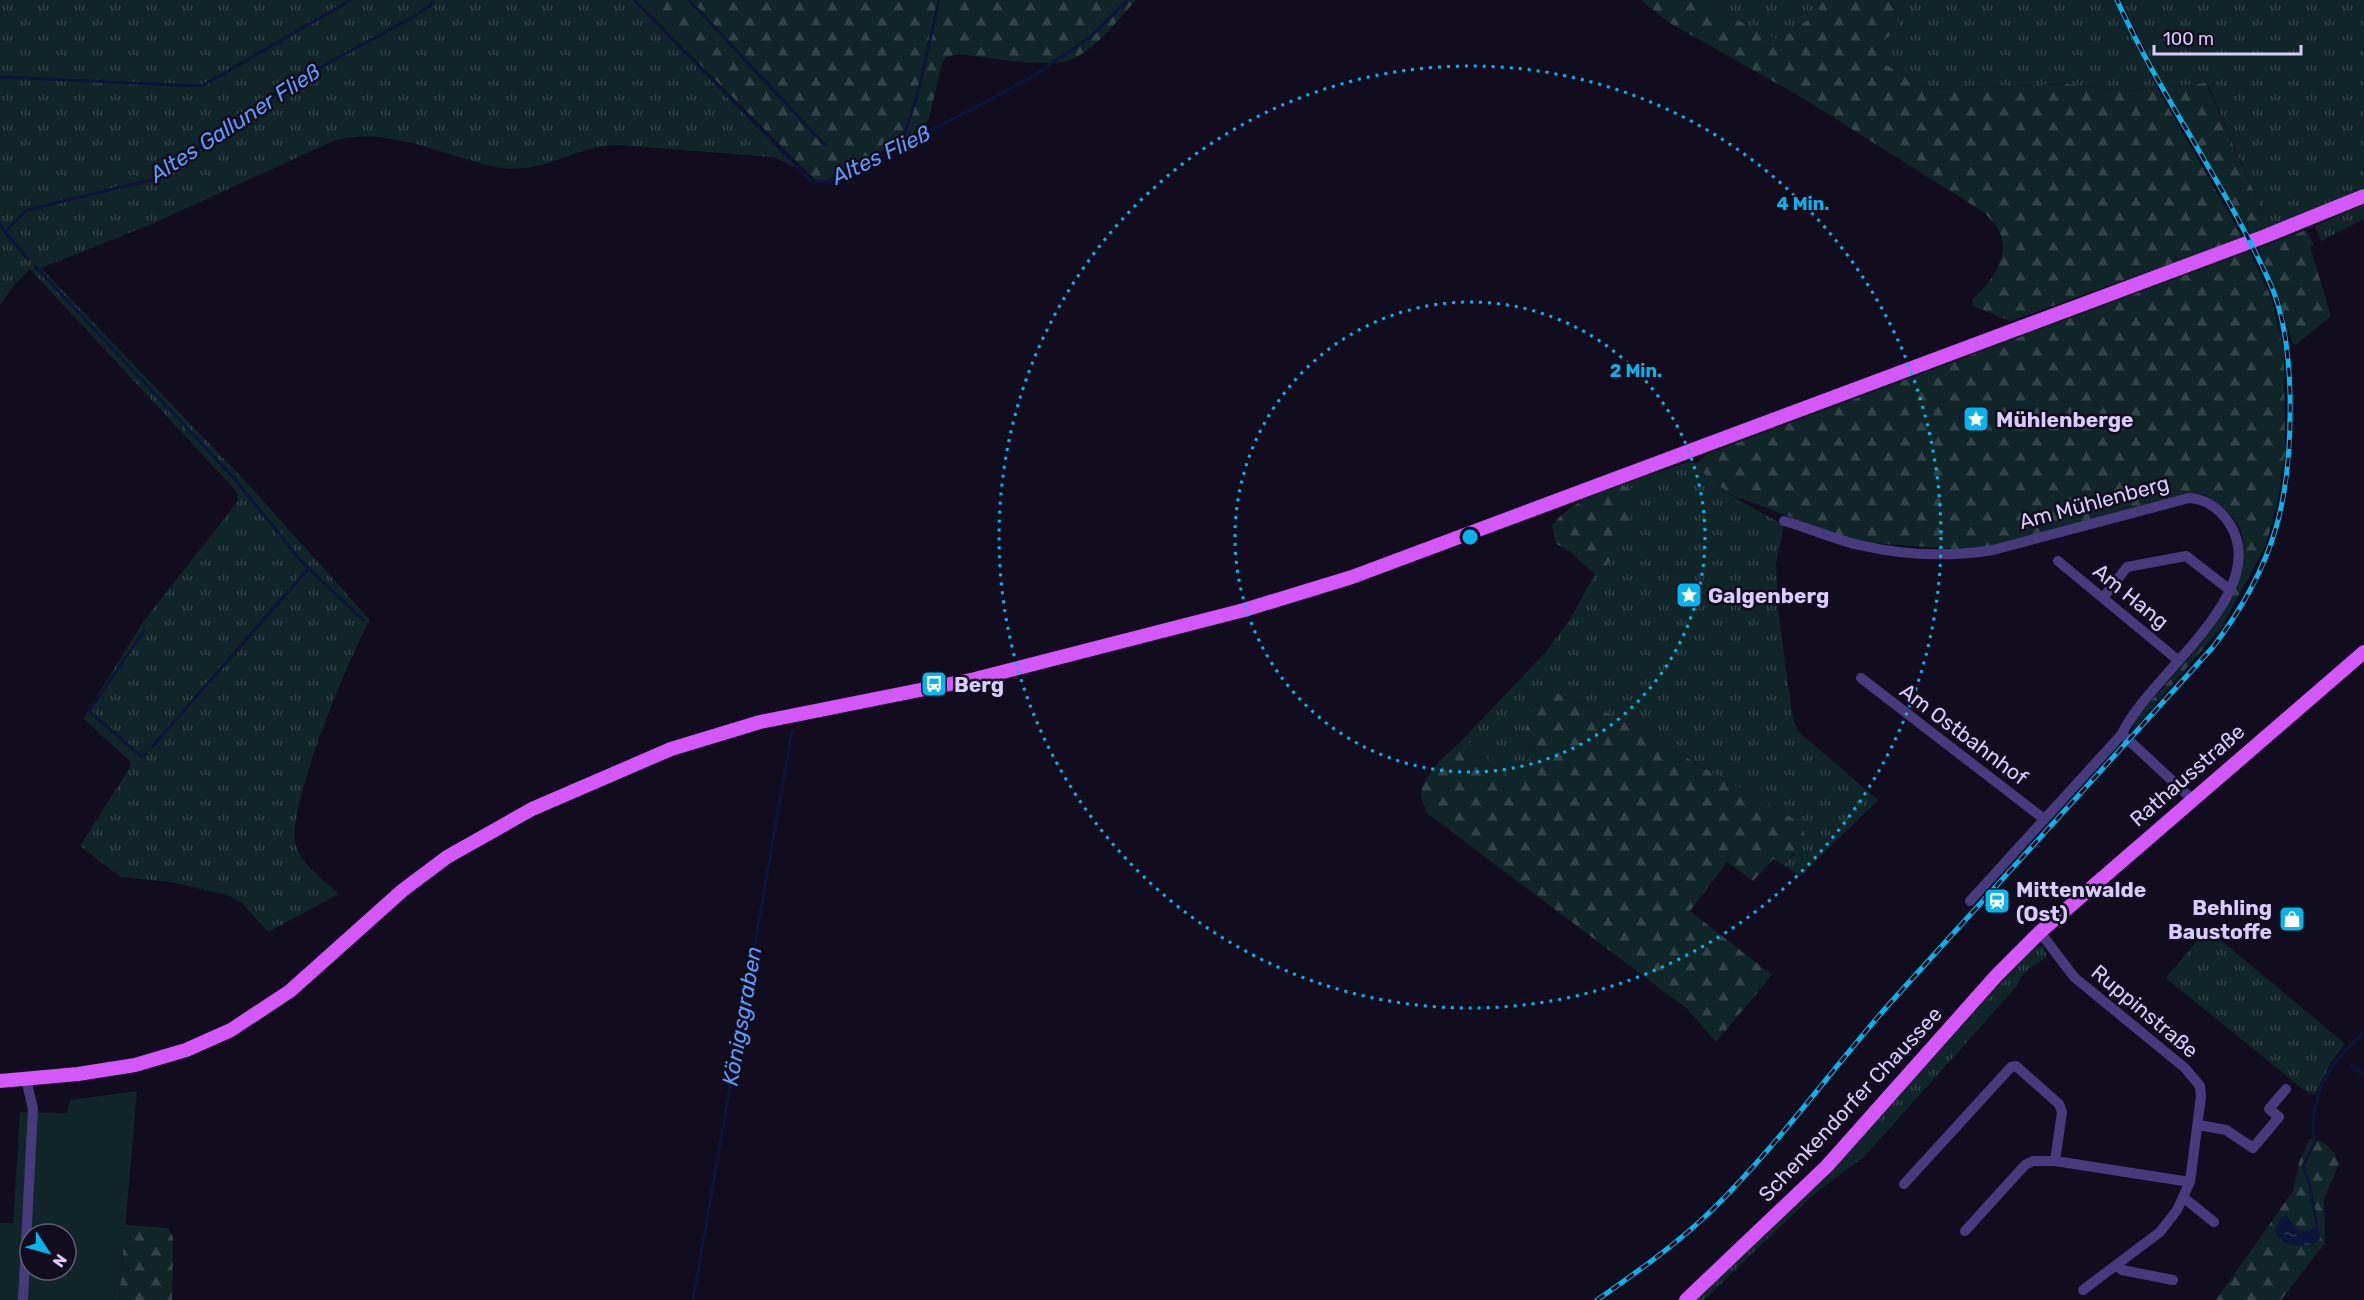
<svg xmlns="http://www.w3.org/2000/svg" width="2364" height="1300" viewBox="0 0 2364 1300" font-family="Rubik,sans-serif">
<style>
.grass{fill:url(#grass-tufts)}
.forest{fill:url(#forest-firs)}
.garden{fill:#102528;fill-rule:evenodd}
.water{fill:url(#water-ripples)}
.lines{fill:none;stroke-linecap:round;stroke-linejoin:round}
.stream{stroke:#0b153a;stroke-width:3}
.minor{stroke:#463a7c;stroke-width:10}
.major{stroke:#d457f9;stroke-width:14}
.rail-casing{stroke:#09b4ec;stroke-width:5}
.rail{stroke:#120d1e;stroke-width:3;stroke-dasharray:9;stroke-linecap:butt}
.ring{fill:none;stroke:#09b4ec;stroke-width:3;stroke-dasharray:3 6}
.labels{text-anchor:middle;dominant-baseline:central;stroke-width:5;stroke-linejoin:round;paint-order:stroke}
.poi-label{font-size:21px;font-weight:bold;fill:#d9ccfd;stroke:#120d1e;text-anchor:start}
.street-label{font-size:21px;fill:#d9ccfd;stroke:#120d1e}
.water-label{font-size:22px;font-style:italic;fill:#5e9af9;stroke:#120d1e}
.centre{fill:#09b4ec;stroke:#120d1e;stroke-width:3}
.ring-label{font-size:18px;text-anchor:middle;font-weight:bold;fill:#09b4ec;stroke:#120d1e;stroke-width:5;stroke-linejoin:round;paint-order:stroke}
</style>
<defs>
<pattern id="grass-tufts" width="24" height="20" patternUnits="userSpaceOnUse" patternTransform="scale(1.5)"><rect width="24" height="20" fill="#102528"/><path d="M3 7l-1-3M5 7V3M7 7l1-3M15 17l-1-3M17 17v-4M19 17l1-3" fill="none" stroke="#324348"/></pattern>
<pattern id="forest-firs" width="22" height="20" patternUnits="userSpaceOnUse" patternTransform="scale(1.5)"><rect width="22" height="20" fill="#102528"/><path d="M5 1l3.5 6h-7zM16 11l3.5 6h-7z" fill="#324348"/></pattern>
<pattern id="water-ripples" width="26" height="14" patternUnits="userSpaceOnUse" patternTransform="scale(1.5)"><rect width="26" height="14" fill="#0b153a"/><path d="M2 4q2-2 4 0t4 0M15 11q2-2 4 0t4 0" fill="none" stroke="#2e3657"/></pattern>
</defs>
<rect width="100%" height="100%" fill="#120d1e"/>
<path class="grass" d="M0,0H635L799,169L773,157L618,145C577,145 544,174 503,168C448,159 389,124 333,141L152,224L41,268L247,483L370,620C350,655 284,812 296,846C302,865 325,881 339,894L268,932L242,903L230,896L171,882L121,877L80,846L130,767V761L84,719L86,714L143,622L238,501L237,492L30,269L14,285L0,305Z
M1703,0H1810L1826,15C1802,17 1797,34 1776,39L1709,6Z
M1890,0H2117L2157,88L2126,91L2066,84L1934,89L1921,86L1903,76L1881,61L1872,48L1900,28Z
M2121,0H2364V188L2270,229L2207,83L2164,87Z
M2364,204V219L2321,241L2315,226Z
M1688,462L1697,463C1717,492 1754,508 1784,525L1776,564L1778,610L1793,719L1799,732L1878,800L1800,876L1783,865L1794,855L1803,824L1606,712L1559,694L1533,745L1529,763L1519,776L1511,779L1464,738L1544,654L1569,621L1595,574L1590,570L1602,568L1632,489L1622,485Z
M2205,927L2345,1044L2331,1062L2315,1095L2304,1090L2166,978L2206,930Z
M2035,946H2043L2047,956C2036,967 2022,968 2017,986L1864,1157L1815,1193L1704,1300H1692L1849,1150Z"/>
<path class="forest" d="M636,0H1136C1118,19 1099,46 1075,58C1051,70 988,57 960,54L946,57L942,63L929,118L924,127L825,181L815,180Z
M1641,0H1703L1709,6L1776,39C1797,34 1802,17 1825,15L1810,0H1890L1900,28L1873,48L1881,61L1903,76L1921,86L1934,89L2066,84L2126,91L2157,88L2243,238L2010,321L1973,306L1972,300C1989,284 2011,258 2000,233C1997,226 1990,219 1985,213L1801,97L1668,22Z
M2206,83L2270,229L2251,235L2164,87Z
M2306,230L2314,245L2310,247L2331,316L2294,346L2278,296L2258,248Z
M2250,251L2272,300L2284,351L2285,454L2278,500L2266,545L2221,628L2133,730L2134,720C2170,678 2279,576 2233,518C2228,511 2213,498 2204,495C2200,493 2191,495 2186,496L1991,547L1971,550L1858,542L1732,495L1706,476L1697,463L1707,454Z
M1622,485L1632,489L1634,509L1623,542L1609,563L1602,568L1590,570L1568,550L1556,544L1552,525C1570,503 1595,494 1622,485Z
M1549,693L1559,694L1606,712L1803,824L1805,840L1783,865L1773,859L1753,881L1727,862L1690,911L1772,975L1716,1042L1687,1009L1427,813C1425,807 1421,800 1421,795C1421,773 1451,752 1464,738L1511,779C1526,773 1530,759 1533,745L1525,729L1538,700Z
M2310,1139C2326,1142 2333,1147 2339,1164L2324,1199L2325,1243L2281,1300H2216L2293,1191L2299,1162Z
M125,1225L168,1228L173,1237L172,1300H119Z"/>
<path class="garden" d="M137,1091L119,1300H0V1223H13L20,1112L67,1113L70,1100ZM30,1234H66V1270H30Z"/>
<path class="water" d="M2286,1215L2297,1230L2306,1231L2317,1227L2321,1236L2319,1240C2307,1250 2279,1248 2275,1230L2281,1218Z"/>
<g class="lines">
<path class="stream" d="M634,0L812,182L836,181L1030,78L1089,38L1128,0
M689,0L825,145
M0,77L202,86L351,0
M901,146L919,88L939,0
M0,224L5,232L27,210L155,179L283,88L418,14L432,4L433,0
M5,232L28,259
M35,266L233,477L302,562L363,620
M144,631L89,711L142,757L146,754
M153,746L308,569
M2351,1065L2364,1075
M2317,1227L2310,1186L2303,1166L2315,1142C2309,1121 2318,1088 2330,1070C2339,1056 2353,1044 2364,1031
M693,1300L792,731"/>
<path class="minor" d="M1784,521C1809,528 1834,539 1859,545C1902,555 1950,557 1993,550L2189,498C2207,499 2219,508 2229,523C2275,592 2147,677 2122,734L1970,901
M2058,561L2179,661
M2103,598L2127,567L2186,556L2230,590
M1861,678L2044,819
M2122,734L2192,799
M2040,932L2074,977L2185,1068L2200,1086L2201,1096L2190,1182L2177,1210L2160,1232L2083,1290
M2199,1125L2226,1130L2253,1148L2279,1117L2269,1109L2286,1089
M1904,1184L2011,1067L2016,1066L2059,1104L2062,1112L2055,1161
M2184,1198L2214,1222
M1965,1231L2025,1165L2033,1161H2055L2190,1182
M2117,1265L2122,1270L2173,1280
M23,1300L33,1109L26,1079"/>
<path class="major" d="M0,1081L78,1074L135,1065L186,1050L231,1030L290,991L403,890L447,857L532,809L671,749L760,722L975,679L1244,610L1352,577L2263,237L2364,196
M1686,1300L1827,1166L1996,976L2040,932L2364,652"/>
<g class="rail-casing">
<path id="rail" d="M1597,1300C1637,1272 1677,1244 1712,1210C1778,1145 1830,1071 1891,1002L2213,647C2276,564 2292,497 2290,394C2289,357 2285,316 2270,283C2226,185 2161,98 2117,0"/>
</g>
<use href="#rail" class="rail"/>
</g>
<g class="ring">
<circle cx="1470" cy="537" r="235"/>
<circle cx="1470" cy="537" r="471"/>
</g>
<defs>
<g id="sight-square" transform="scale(1.35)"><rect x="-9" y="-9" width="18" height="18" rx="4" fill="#09b4ec" stroke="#120d1e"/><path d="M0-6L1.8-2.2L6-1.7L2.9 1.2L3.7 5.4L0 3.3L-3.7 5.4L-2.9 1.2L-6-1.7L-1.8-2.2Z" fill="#fff"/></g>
<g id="bus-square" transform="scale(1.35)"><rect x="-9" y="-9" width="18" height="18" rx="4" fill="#09b4ec" stroke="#120d1e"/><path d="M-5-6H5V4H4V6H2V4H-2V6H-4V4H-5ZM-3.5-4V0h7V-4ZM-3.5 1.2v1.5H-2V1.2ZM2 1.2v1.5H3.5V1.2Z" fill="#fff"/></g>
<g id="station-square" transform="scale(1.35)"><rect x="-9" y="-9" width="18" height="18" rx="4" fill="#09b4ec" stroke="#120d1e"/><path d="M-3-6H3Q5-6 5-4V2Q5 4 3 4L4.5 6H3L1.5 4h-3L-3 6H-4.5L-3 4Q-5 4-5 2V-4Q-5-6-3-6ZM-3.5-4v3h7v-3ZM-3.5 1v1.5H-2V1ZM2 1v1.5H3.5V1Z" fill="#fff"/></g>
<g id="shop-square" transform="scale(1.35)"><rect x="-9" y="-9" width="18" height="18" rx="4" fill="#09b4ec" stroke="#120d1e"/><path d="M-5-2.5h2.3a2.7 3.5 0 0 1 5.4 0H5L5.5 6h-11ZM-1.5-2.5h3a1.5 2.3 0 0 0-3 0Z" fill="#fff"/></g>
</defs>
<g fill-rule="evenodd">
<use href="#sight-square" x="1976" y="419"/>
<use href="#sight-square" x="1689" y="595"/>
<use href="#bus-square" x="934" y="684"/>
<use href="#station-square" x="1997" y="901"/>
<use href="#shop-square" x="2292" y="919"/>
</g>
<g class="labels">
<g class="poi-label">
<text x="1996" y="419">Mühlenberge</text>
<text x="1708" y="595">Galgenberg</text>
<text x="954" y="684">Berg</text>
<text x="2016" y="889">Mittenwalde<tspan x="2016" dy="24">(Ost)</tspan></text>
<text x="2272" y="907" text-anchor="end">Behling<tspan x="2272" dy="24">Baustoffe</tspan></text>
</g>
<g class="street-label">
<text transform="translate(2094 502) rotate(-15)">Am Mühlenberg</text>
<text transform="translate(2131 596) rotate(39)">Am Hang</text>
<text transform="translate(1964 734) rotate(37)">Am Ostbahnhof</text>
<text transform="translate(2187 775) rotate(-41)">Rathausstraße</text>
<text transform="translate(2145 1011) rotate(40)">Ruppinstraße</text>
<text transform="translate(1850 1104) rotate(-47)">Schenkendorfer Chaussee</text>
</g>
<g class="water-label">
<text transform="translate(235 123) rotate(-33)">Altes Galluner Fließ</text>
<text transform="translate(881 155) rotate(-26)">Altes Fließ</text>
<text transform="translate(742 1016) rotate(-80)">Königsgraben</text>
</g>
</g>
<circle cx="1470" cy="537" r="9" class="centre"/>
<g class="ring-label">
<text x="1803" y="210">4 Min.</text>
<text x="1636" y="377">2 Min.</text>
</g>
<g transform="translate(48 1252) rotate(126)"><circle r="28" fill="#120d1e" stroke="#625977" stroke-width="1.5"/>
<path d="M0-4.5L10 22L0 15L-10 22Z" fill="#09b4ec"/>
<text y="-9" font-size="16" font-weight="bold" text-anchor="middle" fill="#d9ccfd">N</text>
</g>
<path d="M2154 45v9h147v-9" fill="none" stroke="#d9ccfd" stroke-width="3"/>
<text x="2163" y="45" font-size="18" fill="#d9ccfd" stroke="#120d1e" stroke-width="4.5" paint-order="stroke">100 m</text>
</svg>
